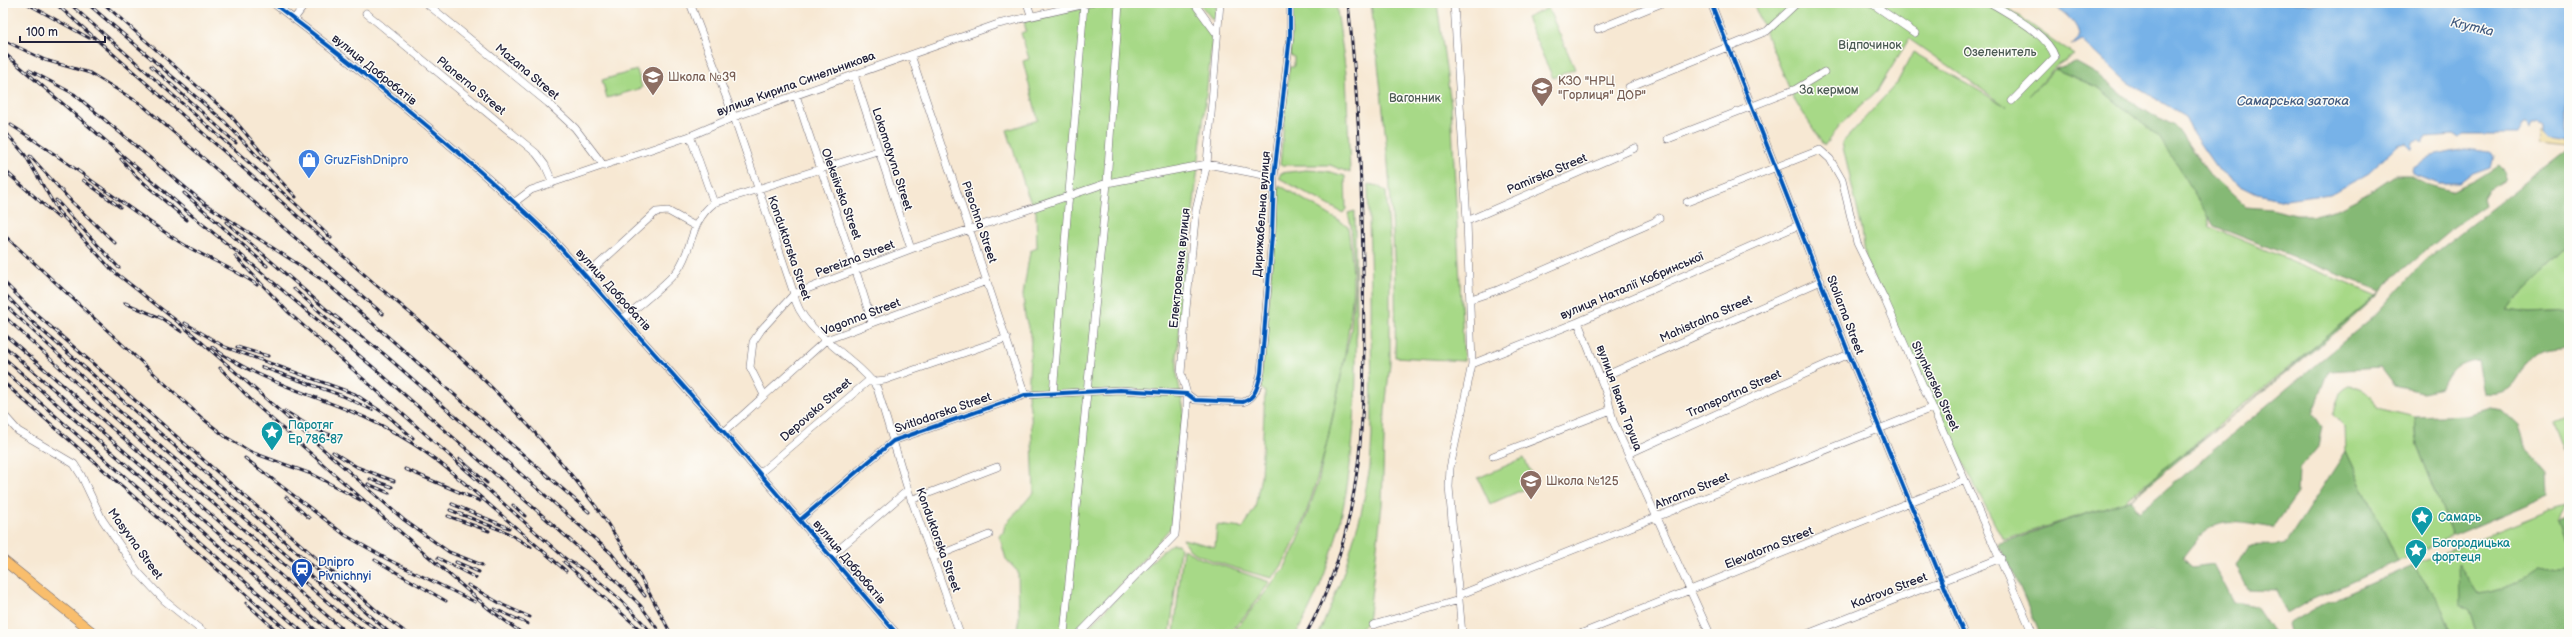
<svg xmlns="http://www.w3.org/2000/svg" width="2572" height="637" viewBox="0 0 2572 637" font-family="'Balsamiq Sans',sans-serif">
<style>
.green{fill:#a7d987;stroke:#647e61}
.forest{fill:#85b974;stroke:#546e58}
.sand{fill:#eeda9e;stroke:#887e6c}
.water{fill:#77b2e8;stroke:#4c6a92}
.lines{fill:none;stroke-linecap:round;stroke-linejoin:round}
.minor-casing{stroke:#6d6770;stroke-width:8}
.major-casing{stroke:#6d6770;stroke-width:10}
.minor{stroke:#fff;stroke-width:7}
.major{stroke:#f9be6d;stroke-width:9}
.rail-casing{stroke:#22223b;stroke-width:3}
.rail{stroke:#fdfcf7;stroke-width:1.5;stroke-dasharray:4.5;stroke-linecap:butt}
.cycleway-casing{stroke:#fdfcf7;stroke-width:6}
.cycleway{stroke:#0057b8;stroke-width:4}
.labels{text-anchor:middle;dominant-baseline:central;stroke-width:3;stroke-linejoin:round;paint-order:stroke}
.park-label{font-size:12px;fill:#4a5952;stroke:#fdfcf7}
.street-label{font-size:12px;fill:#22223b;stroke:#fdfcf7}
.education-label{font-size:12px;fill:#785e54;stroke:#fdfcf7;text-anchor:start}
.shop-label{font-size:12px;fill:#366cbe;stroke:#fdfcf7;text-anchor:start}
.culture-label{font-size:12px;fill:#0d838f;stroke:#fdfcf7;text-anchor:start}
.transit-label{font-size:12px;fill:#164399;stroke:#fdfcf7;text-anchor:start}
.water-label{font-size:13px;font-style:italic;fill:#445c80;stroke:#fdfcf7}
</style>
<rect width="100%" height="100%" fill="#fdfcf7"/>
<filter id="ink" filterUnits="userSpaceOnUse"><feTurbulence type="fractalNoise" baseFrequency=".025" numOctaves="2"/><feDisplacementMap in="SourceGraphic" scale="8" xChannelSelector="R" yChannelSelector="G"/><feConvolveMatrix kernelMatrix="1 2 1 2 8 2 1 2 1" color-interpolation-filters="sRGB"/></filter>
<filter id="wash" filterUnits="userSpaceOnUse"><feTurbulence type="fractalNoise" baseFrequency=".012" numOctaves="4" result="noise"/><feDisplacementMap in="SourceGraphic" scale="16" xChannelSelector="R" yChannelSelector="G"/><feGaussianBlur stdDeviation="0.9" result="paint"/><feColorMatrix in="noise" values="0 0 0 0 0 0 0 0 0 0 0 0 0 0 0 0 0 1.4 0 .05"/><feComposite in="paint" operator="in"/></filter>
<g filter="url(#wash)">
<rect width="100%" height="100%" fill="#f7e8d3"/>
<path class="green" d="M1108,3H1188L1213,33L1177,355V374L1184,411L1175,466L1172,526L1077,634H1016L1019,618L1018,572L1006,559L999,535L1003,533L1005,525L1034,492L1031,415L1028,395L1031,338L1025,316L1023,295L1030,251L1037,248L1036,212L1027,193L1007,130L1038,120L1023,61L1029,59L1021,33L1026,31L1024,21Z
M1199,3H1216V18L1212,19Z
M1293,3H1336L1346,73L1350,173L1330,165H1280L1289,67H1294V57L1290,55Z
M1371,3H1437L1451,105L1464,361L1395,357C1398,238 1385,122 1371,3Z
M1753,3H2000L2074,55L2056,66L2029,96L2055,69L2099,88L2159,137L2198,175L2210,227L2377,296L2123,502L2003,540L1935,409L1866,262L1862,230L1842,143L1897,83L1913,52L2007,107L1909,39L1877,91L1840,125L1824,146L1793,97Z
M1548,8L1575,69L1553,78L1526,18Z
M637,70L642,88L607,98L602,80Z
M1306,170L1326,171L1345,176L1346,209L1343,213L1279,178L1281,173Z
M1368,184L1378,186L1386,192L1390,244V363L1385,410L1382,505L1368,622L1351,634H1319L1342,578L1361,514L1370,467L1372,436L1371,287Z
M1279,185L1348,226C1350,245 1353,264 1353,283C1351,346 1315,535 1272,578C1254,574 1204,560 1190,550C1187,547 1185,543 1183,539L1215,547L1217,525L1243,528L1255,508L1261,476L1265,391L1260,388Z
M1355,211C1354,354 1372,505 1296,634H1232L1284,569L1298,541L1318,483L1351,330L1355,282L1351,225L1348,213Z
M2569,249V311L2529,313L2506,310Z
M2348,386C2365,387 2370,392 2377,408L2415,417L2417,445L2453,536L2398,561L2346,451L2345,427L2333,415L2340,393Z
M2569,414V456L2555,420Z
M1524,458L1536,484L1490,504L1478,478Z
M2568,505L2560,519L2569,544V565L2558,566L2539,563C2523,582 2504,590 2479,594L2459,564L2470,611L2478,634H2452L2440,604L2413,565L2550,510Z
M1172,544H1178L1180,548L1170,634H1082L1160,553Z
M1183,549L1202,559L1270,582L1248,612L1228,634H1174Z"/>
<path class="forest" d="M2075,62L2100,76L2136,106L2175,126L2207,171L2246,207L2271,209L2296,215H2314L2337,209L2365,195L2395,175H2410L2432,186L2451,191L2473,181L2499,165L2506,172L2505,180L2488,190L2483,198L2485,205L2452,228L2388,282L2377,296L2341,328L2131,499L2139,512L2374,316L2424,261L2569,148V249L2506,310L2529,313L2569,311V346C2561,347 2549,347 2541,350C2514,363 2523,398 2484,393L2478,360C2457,362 2450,370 2442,388L2423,392L2394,386L2380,368L2329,371L2313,413L2322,427L2318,446L2299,469L2298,493L2273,528C2225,520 2214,515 2183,557L2193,567L2213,564L2233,602L2256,606L2275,634H2040L2009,562L1997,544L2131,499L2162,470L2232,417L2381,291L2214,226L2159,137L2099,88L2055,69Z
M2490,408L2502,410L2519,426L2527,449L2548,474L2549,495L2453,536L2417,445L2415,417L2467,415Z
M2346,451L2398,561L2309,601L2287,614L2276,590L2248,589L2236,566L2248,546C2262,544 2273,547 2286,543Z
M2569,516V544L2560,519Z
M2459,563L2479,594C2504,590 2523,582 2539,563L2558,566L2569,565V634H2478L2470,611L2460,605Z
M2413,565L2440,604L2452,634H2291L2288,624L2315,608Z"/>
<path class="sand" d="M2543,128L2569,131V144L2542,141Z"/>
<path class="water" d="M2051,3H2569V138L2552,135L2546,130V123L2538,120L2532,122L2531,128L2527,123H2524L2518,135H2463L2459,139L2453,135L2426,137L2423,143L2420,139L2413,142L2412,149L2406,143L2398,145L2369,173L2331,194L2285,200L2257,194L2239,185L2216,167L2193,134L2185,116L2127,82L2082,40L2071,46L2079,38C2080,23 2061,11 2051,3Z
M2465,149L2489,152L2493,155L2490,167L2473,173L2460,183H2439L2413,173L2412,169L2432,156Z"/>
</g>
<g filter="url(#ink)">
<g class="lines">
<g class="minor-casing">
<path id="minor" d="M273,3C369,76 463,152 550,236L724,432L897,634
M426,3L548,103L575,128L604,166
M690,3L734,117L794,294C799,331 858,358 877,388L908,490L960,634
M1027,3L1031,15
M1194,3L1216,33
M1454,3L1467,221L1472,364L1450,468L1449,487L1462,634
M1711,3L1849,354L1964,634
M1871,3L1915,33
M1991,3C2010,15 2048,34 2055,57L2012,101
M366,13L536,153L545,165L553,183
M294,19L306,3
M1598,29L1662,3
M911,55L1025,395
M854,75L911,249
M1629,87L1767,31L1797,3
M796,95C820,171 850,246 872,323
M690,136L714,203
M1668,139L1796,89L1824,72
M515,202L531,190L690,136L734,117L998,24L1090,3
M1687,202L1820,150L1830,159L1842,180L1857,243L1884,298L2033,634
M1467,221L1635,148
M587,275L656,212L668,211L695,226
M1471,299L1498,290L1654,222L1659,218
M624,318C637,307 672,280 679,268C694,244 690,222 714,203L877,151
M1578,322L1607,395L1613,421L1710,634
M1472,364L1578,322L1799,225
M1600,378L1821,281
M1053,394L1084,4
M764,395L750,367L753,342L761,330L794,294L911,249L1107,183L1207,164L1274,177
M3,414L18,431L74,464L81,475L102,519L138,572L165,601L206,634
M724,432L826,340L987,281
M1628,454L1849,354
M1493,456L1611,410
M760,473L867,382L885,380L1007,338
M911,500L997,467
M800,520L893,441L1025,395L1120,390L1187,394L1195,400L1243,402C1256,398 1258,385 1261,373L1272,235L1274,177L1290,36V3
M831,556L908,490
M934,557L989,535
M1459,595L1932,408
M1373,625L1459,600
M1064,634L1107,183L1119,3
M1079,634L1175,535L1187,411V394L1181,373L1186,309L1196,210L1207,164L1220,3
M1580,634L1965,480
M1807,634L2001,558"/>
</g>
<g class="major-casing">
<path id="major" d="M3,560L95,634"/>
</g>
<use href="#minor" class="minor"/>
<use href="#major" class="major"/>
<g class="rail-casing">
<path id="rail" d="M26,3L89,38
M55,3L375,284C457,350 535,424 597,508C625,548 649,591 671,634
M69,3L298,206L331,238
M87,3L225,122L296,197
M103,3L231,116L268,160
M3,40L45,60L90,73L141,104L383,314
M3,52L196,219L241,255L374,368L543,516L617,582L641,606L661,634
M151,66L236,143
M29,70L74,94L205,204L324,281L589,512
M11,125C68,161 121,204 178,241C203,257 232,267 257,285
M3,129L25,155L58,211L112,270L183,326L404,520L449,552L482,565
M30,156L72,202L115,243
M121,159L137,177L187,220
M3,169L59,218
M83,180L120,207
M184,193L267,266
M56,200L119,268
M226,222L326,309L384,354L611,553L645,596
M3,234L202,418L226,437L251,452L314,475L360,500
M235,256L288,312L566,559C601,579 626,604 653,634
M3,281L36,314L377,611L408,634
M294,289L338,328
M3,292L30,320L391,634
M3,303L117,409L355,614L383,634
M125,303L161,318L182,332
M3,315L112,416L339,612L369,634
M185,323L225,347L355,394L388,416L413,438
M3,333L348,634
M3,345L333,634
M212,347C254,378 302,391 350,411C394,429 430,452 465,484
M237,347L268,356
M3,357L320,634
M262,367L343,396L372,410
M220,368L256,405L393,526
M3,370L305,634
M3,382L291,634
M285,411L313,428L338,438
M333,452L357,467L394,481
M245,458L345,535L387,559L475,602
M460,459L487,483
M405,469L480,501
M370,479L392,487
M462,481L566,571
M368,484L389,493
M286,497L309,518
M452,504L509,528
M513,505L525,516
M450,510L506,532L531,547
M448,516L489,531
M390,523L489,609L523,634
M438,558L476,578
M375,560L446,601
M456,562L479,572
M564,562L645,634
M468,585L503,605L530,617
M246,603L280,634
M495,609L528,624
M1306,634C1369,521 1365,394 1363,270C1362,180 1358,92 1348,3"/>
</g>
<use href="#rail" class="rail"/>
<g class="cycleway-casing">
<path id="cycleway" d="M273,3C369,76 463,152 550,236L724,432L897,634
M1711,3L1849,354L1964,634
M800,520L893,441L1025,395L1120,390L1187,394L1195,400L1243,402C1256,398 1258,385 1261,373L1272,235L1274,177L1290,36V3"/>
</g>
<use href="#cycleway" class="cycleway"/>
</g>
</g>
<defs>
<g id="school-pin" transform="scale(1.15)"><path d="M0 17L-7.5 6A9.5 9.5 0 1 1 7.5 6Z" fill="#8d6e63" stroke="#fdfcf7"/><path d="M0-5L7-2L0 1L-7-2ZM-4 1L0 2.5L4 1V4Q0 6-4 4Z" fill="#fff"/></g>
<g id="shop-pin" transform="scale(1.15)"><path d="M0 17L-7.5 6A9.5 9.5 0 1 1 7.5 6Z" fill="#3f7fe0" stroke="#fdfcf7"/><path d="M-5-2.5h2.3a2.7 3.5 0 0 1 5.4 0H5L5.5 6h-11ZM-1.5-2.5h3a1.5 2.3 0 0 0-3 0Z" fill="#fff"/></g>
<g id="sight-pin" transform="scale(1.15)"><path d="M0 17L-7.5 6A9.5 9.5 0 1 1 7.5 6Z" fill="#0f9aa8" stroke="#fdfcf7"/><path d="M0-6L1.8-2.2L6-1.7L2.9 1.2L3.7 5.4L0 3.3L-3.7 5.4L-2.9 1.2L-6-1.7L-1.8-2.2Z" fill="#fff"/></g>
<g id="station-pin" transform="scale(1.15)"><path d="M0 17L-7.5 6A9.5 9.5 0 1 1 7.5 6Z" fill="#1a4fb4" stroke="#fdfcf7"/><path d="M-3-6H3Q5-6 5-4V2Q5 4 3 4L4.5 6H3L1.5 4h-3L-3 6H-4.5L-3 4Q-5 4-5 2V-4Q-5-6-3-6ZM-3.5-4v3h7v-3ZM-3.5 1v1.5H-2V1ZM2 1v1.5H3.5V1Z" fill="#fff"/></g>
</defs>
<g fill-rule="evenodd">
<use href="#school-pin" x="653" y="77"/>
<use href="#school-pin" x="1542" y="88"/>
<use href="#shop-pin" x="309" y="160"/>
<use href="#sight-pin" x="272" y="432"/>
<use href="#school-pin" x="1531" y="481"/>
<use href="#sight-pin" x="2422" y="517"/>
<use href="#sight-pin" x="2416" y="550"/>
<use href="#station-pin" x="302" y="569"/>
</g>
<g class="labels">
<g class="park-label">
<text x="1870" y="45">Відпочинок</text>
<text x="2000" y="52">Озеленитель</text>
<text x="1829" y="90">За кермом</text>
<text x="1415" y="98">Вагонник</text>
</g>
<g class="street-label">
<text transform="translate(374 70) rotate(39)">вулиця Добробатів</text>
<text transform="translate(527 72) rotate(40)">Mazana Street</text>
<text transform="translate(796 84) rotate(-20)">вулиця Кирила Синельникова</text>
<text transform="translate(471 86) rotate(39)">Planerna Street</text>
<text transform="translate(892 159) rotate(72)">Lokomotyvna Street</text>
<text transform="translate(1547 174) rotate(-23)">Pamirska Street</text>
<text transform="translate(841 194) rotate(70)">Oleksiivska Street</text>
<text transform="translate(1262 214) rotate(-86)">Дирижабельна вулиця</text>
<text transform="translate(979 222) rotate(71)">Pisochna Street</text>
<text transform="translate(789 248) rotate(71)">Konduktorska Street</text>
<text transform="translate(855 259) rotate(-21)">Pereizna Street</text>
<text transform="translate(1180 268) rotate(-84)">Електровозна вулиця</text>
<text transform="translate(1632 286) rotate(-23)">вулиця Наталії Кобринської</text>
<text transform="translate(613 290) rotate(48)">вулиця Добробатів</text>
<text transform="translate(1845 315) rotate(69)">Stoliarna Street</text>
<text transform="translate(861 317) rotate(-21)">Vagonna Street</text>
<text transform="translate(1706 319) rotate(-24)">Mahistralna Street</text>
<text transform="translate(1935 386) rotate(65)">Shynkarska Street</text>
<text transform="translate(1734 394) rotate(-24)">Transportna Street</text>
<text transform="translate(1619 398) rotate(70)">вулиця Івана Труша</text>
<text transform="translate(816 410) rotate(-41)">Depovska Street</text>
<text transform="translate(943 413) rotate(-19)">Svitlodarska Street</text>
<text transform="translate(1692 491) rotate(-22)">Ahrarna Street</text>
<text transform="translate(938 540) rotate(70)">Konduktorska Street</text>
<text transform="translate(135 544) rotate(54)">Masyvna Street</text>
<text transform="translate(1769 548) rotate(-22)">Elevatorna Street</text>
<text transform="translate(849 562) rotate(50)">вулиця Добробатів</text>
<text transform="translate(1889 591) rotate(-21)">Kadrova Street</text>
</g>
<g class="education-label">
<text x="668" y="77">Школа №39</text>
<text x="1558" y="81">КЗО "НРЦ<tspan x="1558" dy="14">"Горлиця" ДОР"</tspan></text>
<text x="1546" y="481">Школа №125</text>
</g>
<g class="shop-label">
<text x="324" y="160">GruzFishDnipro</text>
</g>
<g class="culture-label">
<text x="288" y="425">Паротяг<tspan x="288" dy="14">Ер 786-87</tspan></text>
<text x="2438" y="517">Самарь</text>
<text x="2432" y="543">Богородицька<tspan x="2432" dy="14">фортеця</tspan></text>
</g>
<g class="transit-label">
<text x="318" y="562">Dnipro<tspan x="318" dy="14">Pivnichnyi</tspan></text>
</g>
<g class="water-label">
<text transform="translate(2472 27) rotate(13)">Krymka</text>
<text x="2293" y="101">Самарська затока</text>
</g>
</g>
<rect width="2572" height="637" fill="none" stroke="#fdfcf7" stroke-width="16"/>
<path d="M20 36v6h85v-6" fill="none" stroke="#22223b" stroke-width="2"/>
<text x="26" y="36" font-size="12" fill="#22223b" stroke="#fdfcf7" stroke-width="3" paint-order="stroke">100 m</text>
</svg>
